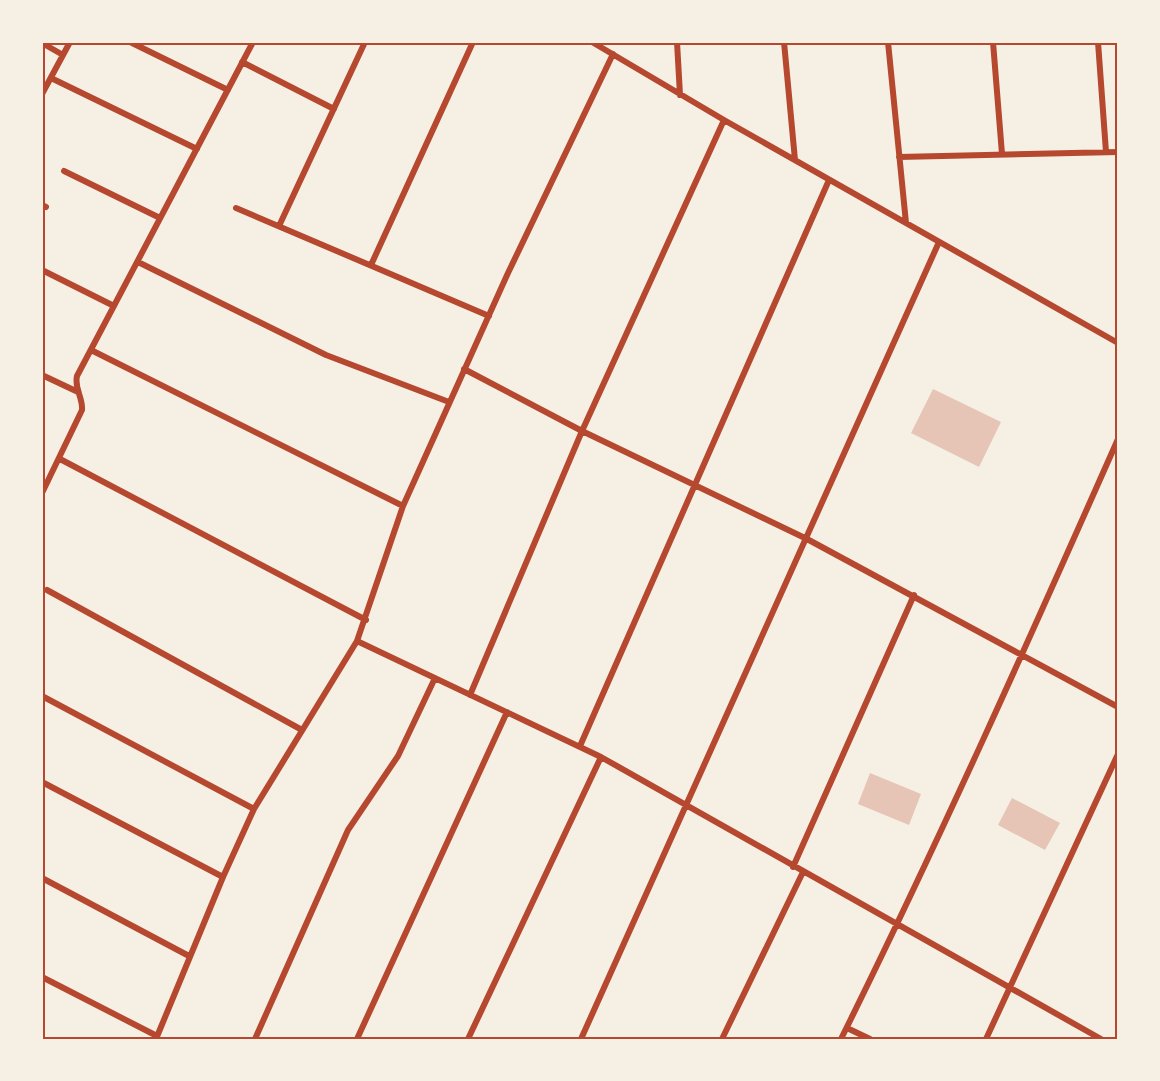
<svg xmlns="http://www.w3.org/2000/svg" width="1160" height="1081" viewBox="0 0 1160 1081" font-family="'Exo 2',sans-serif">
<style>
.building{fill:#e6c5b7}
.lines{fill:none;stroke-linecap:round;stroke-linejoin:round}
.minor{stroke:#b5482f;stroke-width:6}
.neatline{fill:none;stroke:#b5482f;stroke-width:2}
</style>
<rect width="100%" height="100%" fill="#f6efe4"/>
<path class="building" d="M933,389L1001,422L979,467L911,433Z
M870,773L921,794L909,825L858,804Z
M1012,798L1060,823L1045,850L998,825Z"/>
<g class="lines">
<path class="minor" d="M130,42L228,90
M592,42L724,120L1118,343
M677,42L680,95
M784,42L795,160
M888,42L906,223
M993,42L1002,154
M1098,42L1106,152
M42,43L63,55
M242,62L334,109
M51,78L197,149
M42,94L70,42
M899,157L1118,152
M64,171L160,218
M42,205L46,207
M236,208L489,316
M279,226L365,42
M138,262L326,355L449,402
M371,265L473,42
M42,270L114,306
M91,350L403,506
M464,369L582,431L807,539L1118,707
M42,375L78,392
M60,459L366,620
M42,493L82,410C83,397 74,389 77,376L253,42
M47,590L302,730
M357,641L601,757L1101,1039
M470,695L582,431L724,120
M42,696L254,809
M580,746L829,180
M42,782L223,877
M793,867L914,595
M42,878L189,956
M42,977L157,1036
M847,1028L870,1039
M156,1039L223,877L254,809L357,641L403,506L508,273L613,54
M255,1039L348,830L398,756L435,678
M357,1039L507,712
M468,1039L601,757
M581,1039L939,242
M722,1039L803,872
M841,1039C939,841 1029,640 1118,439
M986,1039L1118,754"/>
</g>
<rect width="1160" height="1081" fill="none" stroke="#f6efe4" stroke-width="87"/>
<rect x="44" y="44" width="1072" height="994" class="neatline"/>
</svg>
